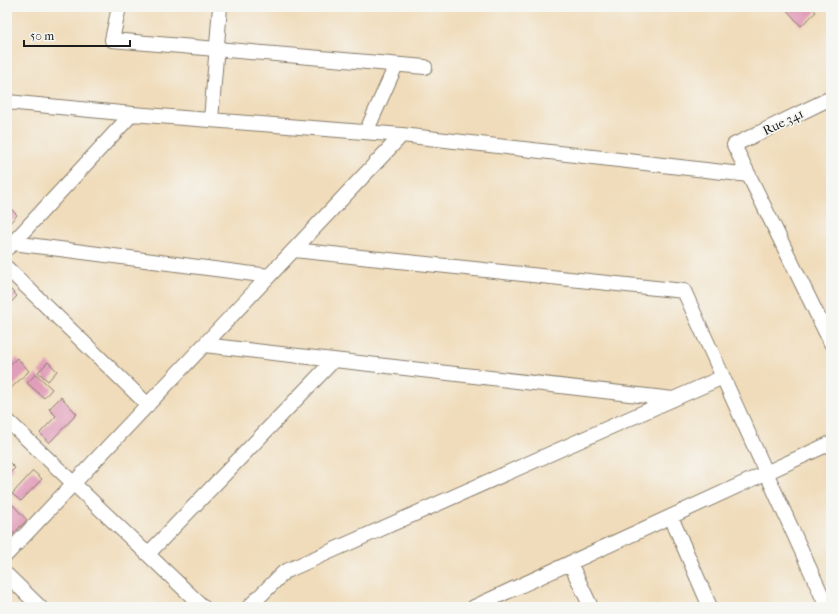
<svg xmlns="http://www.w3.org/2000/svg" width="838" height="614" viewBox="0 0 838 614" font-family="'IM FELL French Canon',serif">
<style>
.building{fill:#e19eba}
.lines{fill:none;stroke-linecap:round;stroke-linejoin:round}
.street-casing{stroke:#867c6b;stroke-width:16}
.street{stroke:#fff;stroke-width:14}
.labels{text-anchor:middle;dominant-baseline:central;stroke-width:3.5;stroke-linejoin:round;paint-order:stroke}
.street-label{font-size:13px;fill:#1c1c1c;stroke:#f6f6f2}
</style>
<rect width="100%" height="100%" fill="#f6f6f2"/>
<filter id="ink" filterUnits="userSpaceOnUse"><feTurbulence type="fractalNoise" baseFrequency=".025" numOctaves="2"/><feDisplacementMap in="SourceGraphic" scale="8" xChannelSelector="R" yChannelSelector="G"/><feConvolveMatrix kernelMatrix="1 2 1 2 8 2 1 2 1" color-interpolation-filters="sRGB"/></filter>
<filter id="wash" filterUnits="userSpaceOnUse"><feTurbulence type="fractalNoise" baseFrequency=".012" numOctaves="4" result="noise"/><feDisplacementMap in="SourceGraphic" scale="16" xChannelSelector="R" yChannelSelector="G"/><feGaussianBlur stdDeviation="0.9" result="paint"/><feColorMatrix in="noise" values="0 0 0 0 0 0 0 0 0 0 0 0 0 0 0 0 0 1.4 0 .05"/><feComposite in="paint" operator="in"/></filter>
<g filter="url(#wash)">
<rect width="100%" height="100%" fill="#f0dcba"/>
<g id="blocks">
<path class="building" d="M784,7H811L816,12L801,26Z
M7,205L17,215L7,226Z
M7,286L17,296L7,307Z
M17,358L29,371L10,389L7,386V367Z
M48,362L57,371L48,381L38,372Z
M36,374L52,389L44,398L27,383Z
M61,397L77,414L49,443L40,433L56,416L49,409Z
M7,460L15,468L7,476Z
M33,471L42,479L21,501L12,494Z
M13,505L27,520L7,540V511Z"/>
</g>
</g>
<g filter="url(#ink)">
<use href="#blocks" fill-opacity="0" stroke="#867c6b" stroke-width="1"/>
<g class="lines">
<g class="street-casing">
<path id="street" d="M119,7L112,40L425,67
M831,98L734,145L831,343
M7,102L132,114L402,135L749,175
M211,120L220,7
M366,132L396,65
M13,243L269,276
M9,247L132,114
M294,250L684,291L827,607
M7,268L148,405
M204,345L673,399
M7,420L203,607
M671,517L710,607
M7,554L402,135
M148,554L334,360
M570,563L591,607
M7,575L40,607
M249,607L284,572L723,377
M474,607L831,443"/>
</g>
<use href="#street" class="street"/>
</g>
</g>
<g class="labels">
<g class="street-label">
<text transform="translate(783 122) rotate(-26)">Rue 341</text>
</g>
</g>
<rect width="838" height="614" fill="none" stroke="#f6f6f2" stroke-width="24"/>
<path d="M24 40v6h106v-6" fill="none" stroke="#1c1c1c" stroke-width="2"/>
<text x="30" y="40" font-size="12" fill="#1c1c1c" stroke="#f6f6f2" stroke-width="3" paint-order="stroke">50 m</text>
</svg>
